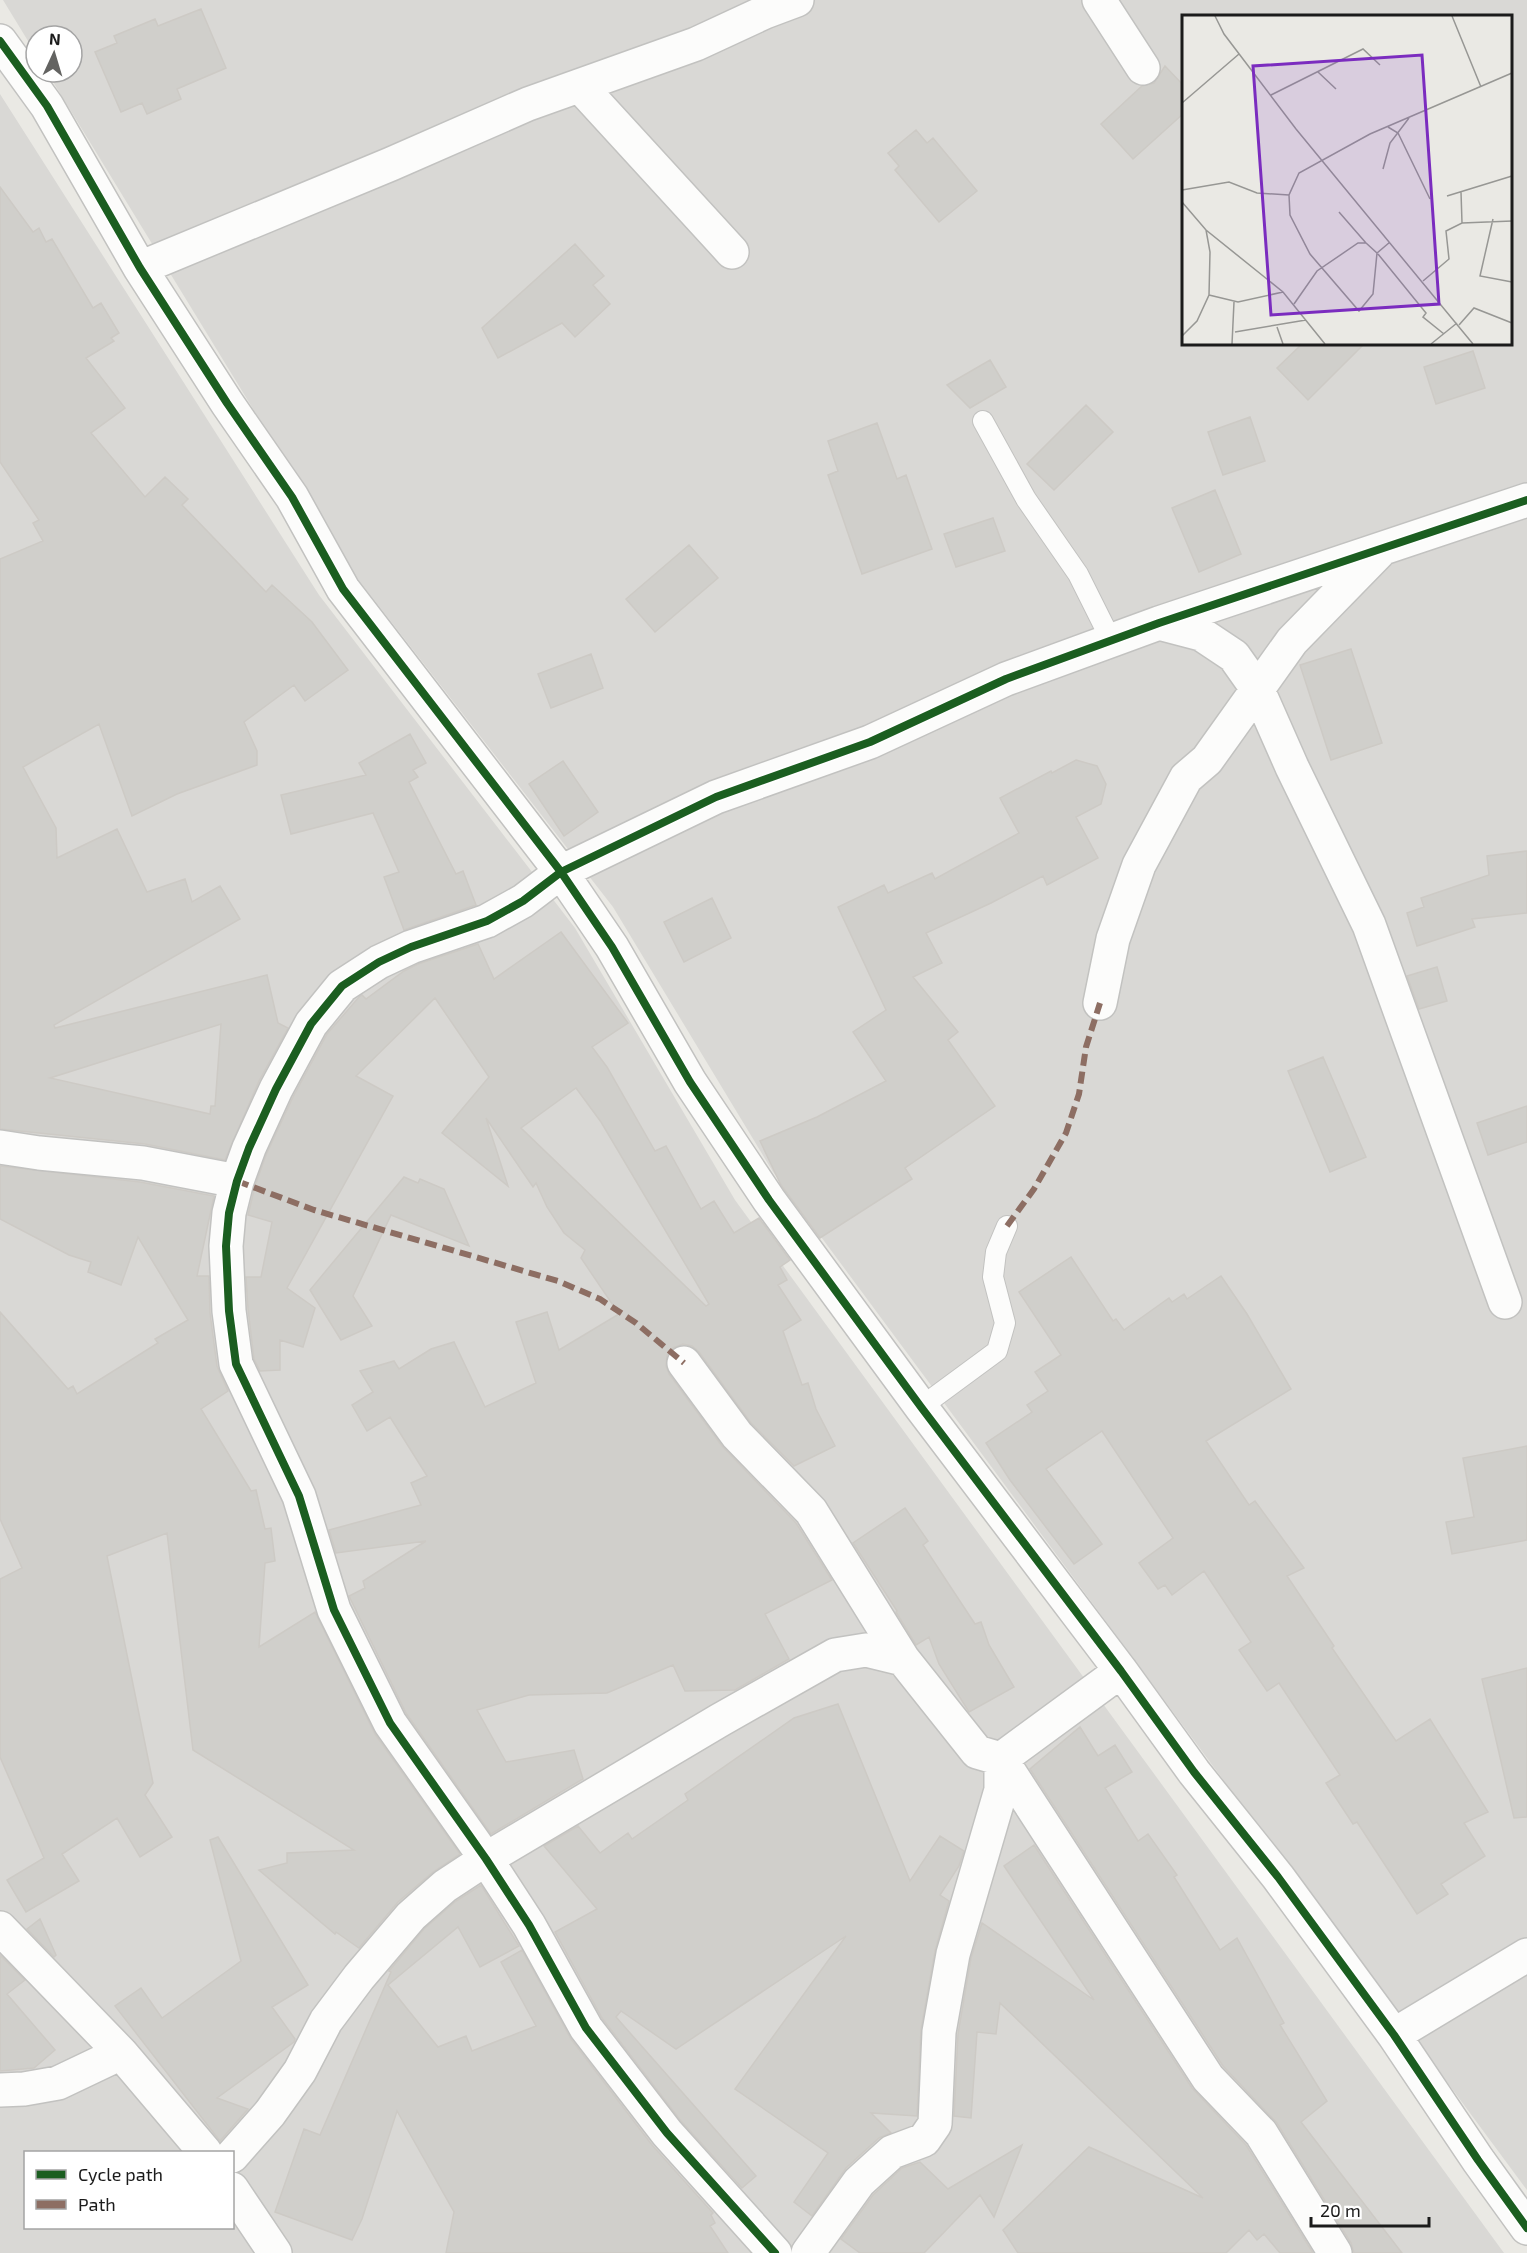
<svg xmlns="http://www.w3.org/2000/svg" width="1527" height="2253" viewBox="0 0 1527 2253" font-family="'Exo 2',sans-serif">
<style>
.residential{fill:#d9d8d5;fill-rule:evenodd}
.building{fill:#d0cfcb;stroke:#cdcac5;stroke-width:1.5;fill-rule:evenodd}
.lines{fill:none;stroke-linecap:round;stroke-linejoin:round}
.lane-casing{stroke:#c2c2c0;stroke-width:22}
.street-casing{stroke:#c2c2c0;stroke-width:36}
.lane{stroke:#fcfcfb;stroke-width:20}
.street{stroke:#fcfcfb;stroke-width:33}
.quiet{stroke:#8d6e63;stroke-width:6;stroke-dasharray:12 6;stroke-linecap:butt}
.cycleway-casing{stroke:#fff;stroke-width:11}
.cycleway{stroke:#1b5e20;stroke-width:8}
.inset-road{fill:none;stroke:#979794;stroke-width:1.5}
.view{fill:#7b2cbf;fill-opacity:0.15;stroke:#7b2cbf;stroke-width:3}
.inset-edge{fill:none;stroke:#1b1b1b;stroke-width:3}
</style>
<rect width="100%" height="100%" fill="#eae9e4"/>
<path class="residential" d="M3,0H1527V2190L773,1172L613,907L354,574L47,72H72V36H36V54ZM1184,16H1510V344H1184Z
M0,94L319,595L575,928L735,1200L1504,2253H0ZM26,2152H232V2228H26Z"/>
<path class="building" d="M201,9L226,68L177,89L181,99L147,114L142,103L121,112L95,52L117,43L114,36L155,19L158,26Z
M1165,66L1184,86V113L1133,159L1101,124L1142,86L1154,83Z
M916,130L927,143L933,138L977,191L939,222L895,170L899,166L888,153Z
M0,187L33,232L39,228L46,242L52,239L93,308L101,303L119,333L111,338L114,341L86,358L125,408L91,433L145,497L165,477L188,499L182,505L266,592L272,585L312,622L348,670L305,701L294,685L244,722L257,751V765L177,794L132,816L99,724L23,767L56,828L57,858L117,829L147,892L185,879L192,902L220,886L240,919L54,1025L55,1028L267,975L278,1023L288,1028L259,1081L225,1160L145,1144L0,1129V559L43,541L33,523L39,520L0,462ZM221,1024L215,1106H211L210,1114L50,1078Z
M575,244L604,276L593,285L610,304L575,337L562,323L498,358L482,328Z
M1302,344H1364L1308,400L1277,368Z
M1473,351L1485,388L1436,404L1424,367Z
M990,360L1006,387L970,408L947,385Z
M1086,405L1113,432L1054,490L1027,464Z
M1250,417L1265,461L1223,475L1208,432Z
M877,423L897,479L906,475L932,549L862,574L828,475L838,471L828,441Z
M1215,490L1241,554L1199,572L1172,508Z
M993,518L1005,551L956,567L944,534Z
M689,545L718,578L655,632L626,599Z
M1351,649L1382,743L1331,760L1300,665Z
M591,654L603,688L551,708L538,674Z
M410,734L426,763L413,770L418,777L409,782L456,874L463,871L476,905L404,930L384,877L399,872L373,813L291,834L281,795L366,775L359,763Z
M1076,760L1097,766L1106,784L1101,804L1076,817L1098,858L1047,885L1043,876L991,903L926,933L942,963L913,977L958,1032L948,1040L995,1106L905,1168L912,1179L820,1238L781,1185L760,1141L817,1117L886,1081L853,1032L886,1010L838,907L884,885L888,893L932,873L935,879L1019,833L1000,798L1051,771L1052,773Z
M563,761L598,812L564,836L529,784Z
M1527,851V913L1472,919L1475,927L1417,946L1407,913L1424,907L1421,898L1489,875L1487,856Z
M712,898L731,938L684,962L664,922Z
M561,932L628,1023L592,1047L607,1067L655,1151L666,1146L701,1209L714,1201L734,1233L759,1218L790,1260L780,1267L787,1280L778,1285L801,1320L783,1331L802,1385L808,1383L816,1409L835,1446L794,1466L751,1423L699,1352L692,1346L683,1344L673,1348L667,1355L666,1366L669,1374L722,1446L796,1523L832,1580L765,1614L789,1659L735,1690L685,1691L673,1665L607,1693L529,1695L477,1710L506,1762L574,1750L583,1779L491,1834L406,1713L349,1596L365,1588L363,1581L426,1541L336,1553L329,1530L421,1505L411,1483L427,1476L390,1417L367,1431L352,1405L373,1392L360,1371L394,1361L399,1369L431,1349L454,1342L485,1407L536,1383L516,1322L547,1312L559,1350L619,1314L581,1258L585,1250L564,1233L547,1207L536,1183L533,1187L486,1118L508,1186L442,1133L489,1077L435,998L356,1076L393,1096L287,1288L315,1308L303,1347L280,1340V1370L260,1371L254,1359L248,1309L246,1277H261L272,1222L248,1215L255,1186L266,1155L293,1097L327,1034L359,997L362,995L366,999L404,971L418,964L478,944L494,979ZM576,1088L601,1122L709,1304L706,1306L521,1128Z
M1437,967L1447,1001L1419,1009L1407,976Z
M1323,1057L1366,1157L1330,1172L1288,1071Z
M1527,1106V1142L1488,1155L1477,1123Z
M0,1166L140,1182L214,1196L197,1276H209L210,1313L217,1366L228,1391L201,1409L251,1491L256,1490L265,1529L271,1528L275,1561L265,1563L259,1647L315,1612L375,1734L460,1854L433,1872L398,1902L359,1948L336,1932L335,1934L259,1870L287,1863V1853L354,1850L193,1750L167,1533L107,1556L153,1783L145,1795L172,1837L140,1857L117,1818L62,1854L79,1881L26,1912L7,1880L44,1858L0,1757V1579L22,1568L0,1519V1312L68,1389L73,1386L77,1394L158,1343L155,1339L188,1320L138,1237L121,1285L88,1272L91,1262L69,1255L0,1219Z
M404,1177L418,1183L420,1179L444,1189L469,1246L391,1215L353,1296L372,1326L341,1340L310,1290Z
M1071,1257L1113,1321L1116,1319L1124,1330L1169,1298L1172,1302L1184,1294L1187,1299L1221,1276L1247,1314L1291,1389L1206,1441L1249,1505L1255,1501L1304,1568L1287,1576L1334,1646L1332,1648L1396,1741L1430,1719L1488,1812L1464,1823L1485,1856L1441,1884L1448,1894L1417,1914L1357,1822L1353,1824L1326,1783L1340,1775L1279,1683L1267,1691L1239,1650L1251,1642L1204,1571L1172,1595L1165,1585L1158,1589L1139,1563L1173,1538L1102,1431L1046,1469L1102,1544L1074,1564L1010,1480L986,1443L1032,1412L1027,1405L1048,1391L1035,1372L1061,1355L1019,1292Z
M1527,1446V1540L1452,1554L1446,1522L1474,1517L1463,1458Z
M905,1508L928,1541L923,1545L975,1624L981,1622L989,1645L1014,1687L969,1712L939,1664L929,1637L916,1645L896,1612L897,1611L853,1543Z
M1527,1668V1817L1514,1818L1482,1679Z
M838,1704L910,1881L940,1836L964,1851L959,1866L940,1895L949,1901L935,1951L921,2029L917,2116L871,2113L891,2133L879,2138L846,2168L812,2216L794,2202L828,2153L735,2089L846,1936L676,2049L621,2011L616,2017L756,2176L742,2188L681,2121L602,2018L555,1932L597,1909L544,1846L578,1826L600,1853L628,1833L632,1839L688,1800L685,1794L794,1718Z
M1080,1727L1098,1756L1115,1745L1132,1772L1105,1788L1138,1841L1148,1834L1177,1875L1174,1877L1220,1950L1237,1938L1284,2023L1280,2025L1327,2101L1301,2122L1402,2253H1354L1351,2243L1277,2123L1223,2066L1030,1769Z
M218,1837L308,1985L272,2007L295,2039L294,2042L217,2098L248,2109L220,2141L115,2006L141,1988L162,2018L241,1961L210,1840Z
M1034,1845L1192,2088L1246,2145L1313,2253H1280L1264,2234L1257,2240L1249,2230L1226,2253H1018L1003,2230L1089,2147L1203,2198L1000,2003L996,2034L977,2032L971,2118L954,2116L958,2034L971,1958L982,1923L1094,2000L1004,1866Z
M481,1885L519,1946L480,1967L458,1927L388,1985L438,2047L466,2036L472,2051L536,2026L501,1962L522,1950L571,2039L652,2145L713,2213L711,2215L715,2223L710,2226L728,2253H446L454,2212L397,2111L362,2219L352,2240L275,2212L304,2129L320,2135L391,1972L389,1971L424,1929L456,1901Z
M40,1919L56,1955L54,1957L27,1929Z
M0,1955L25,1980L7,1994L55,2050L34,2068L0,2071Z
M1022,2145L994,2217L980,2195L924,2253H860L841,2239L873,2195L902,2168L920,2162L948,2189Z"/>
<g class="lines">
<g class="lane-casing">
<path id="lane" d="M983,421L1026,499L1078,574L1111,640
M921,1407L997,1351L1005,1323L993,1277L996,1252L1007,1226"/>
</g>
<g class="street-casing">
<path id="street" d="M1099,0L1143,68
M0,41L47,106L140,268L227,403L292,497L343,589L561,872L612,947L690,1082L769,1200L921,1407L1121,1671L1194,1772L1278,1877L1394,2035L1478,2160L1527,2228
M580,86L732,252
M140,268L391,164L528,104L696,44L765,12L797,0
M1159,623L1201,634L1234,656L1258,690L1292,767L1369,925L1505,1302
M1100,1003L1113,939L1139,865L1186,778L1207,760L1292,641L1379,552
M0,1147L39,1153L143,1163L237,1181
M684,1363L737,1435L811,1511L903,1659
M1001,1759L1208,2078L1261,2133L1335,2253
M0,1928L121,2053L205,2152
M1394,2035L1527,1955
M0,2090L24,2089L58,2083L121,2053
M232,2156L270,2113L300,2071L326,2021L359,1977L411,1916L445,1886L486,1859L720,1720L835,1655L866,1650L903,1659L977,1752L1001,1759L1121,1671
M232,2189L275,2253
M775,2253L667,2133L586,2028L529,1925L486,1859L390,1723L334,1610L299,1496L236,1364L229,1311L226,1246L229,1213L237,1181L249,1148L276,1089L311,1024L342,986L379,962L411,947L487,921L523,901L561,872L716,797L870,742L1006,679L1159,623L1527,500
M808,2253L859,2182L892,2152L924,2140L935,2124L939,2032L953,1954L1001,1790V1759"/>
</g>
<use href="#lane" class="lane"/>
<use href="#street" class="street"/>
<path class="quiet" d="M237,1181L314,1210L558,1281L600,1299L636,1323L684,1363
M1007,1226L1034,1189L1066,1133L1079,1094L1086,1047L1100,1003"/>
<g class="cycleway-casing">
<path id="cycleway" d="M0,41L47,106L140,268L227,403L292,497L343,589L561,872L612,947L690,1082L769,1200L921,1407L1121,1671L1194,1772L1278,1877L1394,2035L1478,2160L1527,2228
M775,2253L667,2133L586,2028L529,1925L486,1859L390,1723L334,1610L299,1496L236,1364L229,1311L226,1246L229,1213L237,1181L249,1148L276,1089L311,1024L342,986L379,962L411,947L487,921L523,901L561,872L716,797L870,742L1006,679L1159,623L1527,500"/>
</g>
<use href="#cycleway" class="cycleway"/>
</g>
<g transform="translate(1182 15)">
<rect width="330" height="330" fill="#eae9e4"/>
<path class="inset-road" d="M33,1L42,19L114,114L291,329M270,1L299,72M136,57L154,74M89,80L181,34L198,50M0,88L57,39M206,112L216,118L248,184M201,154L208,128L227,103M0,175L47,167L75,178L107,180M279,177L280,208M265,181L330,161M0,187L24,215L101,277L143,329M157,197L184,228M311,204L298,261L330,267M195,238L191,279L177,296L128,239L108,200L107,180L117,158L188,119L330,58M196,239L244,298L241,302L262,319M241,266L267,244L264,216L280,208L330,206M27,280L56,287L101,277M112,289L135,256L176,228H184L195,238L208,227M277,310L292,293L330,308M95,312L101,329M53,317L124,305M0,321L15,306L27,280L28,237L24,215M50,329L52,287M249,329L275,308"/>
<path class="view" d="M240,40L257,289L89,300L71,51Z"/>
<rect width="330" height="330" class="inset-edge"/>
</g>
<rect x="24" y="2151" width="210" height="78" fill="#ffffff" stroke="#a4a4a4" stroke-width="1.5"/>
<rect x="36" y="2170" width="30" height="9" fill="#1b5e20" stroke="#a4a4a4" stroke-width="1.5"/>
<text x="78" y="2181" font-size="18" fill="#1b1b1b">Cycle path</text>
<rect x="36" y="2200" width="30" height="9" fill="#8d6e63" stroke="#a4a4a4" stroke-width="1.5"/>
<text x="78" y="2211" font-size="18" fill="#1b1b1b">Path</text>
<g transform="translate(54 54) rotate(4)"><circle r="28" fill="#ffffff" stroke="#a4a4a4" stroke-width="1.5"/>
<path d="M0-4.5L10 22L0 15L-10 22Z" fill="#636361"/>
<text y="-9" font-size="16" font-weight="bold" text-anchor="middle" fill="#1b1b1b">N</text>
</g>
<path d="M1311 2217v9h118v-9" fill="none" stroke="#1b1b1b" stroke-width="3"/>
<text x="1320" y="2217" font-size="18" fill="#1b1b1b" stroke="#ffffff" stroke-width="4.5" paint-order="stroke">20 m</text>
</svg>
